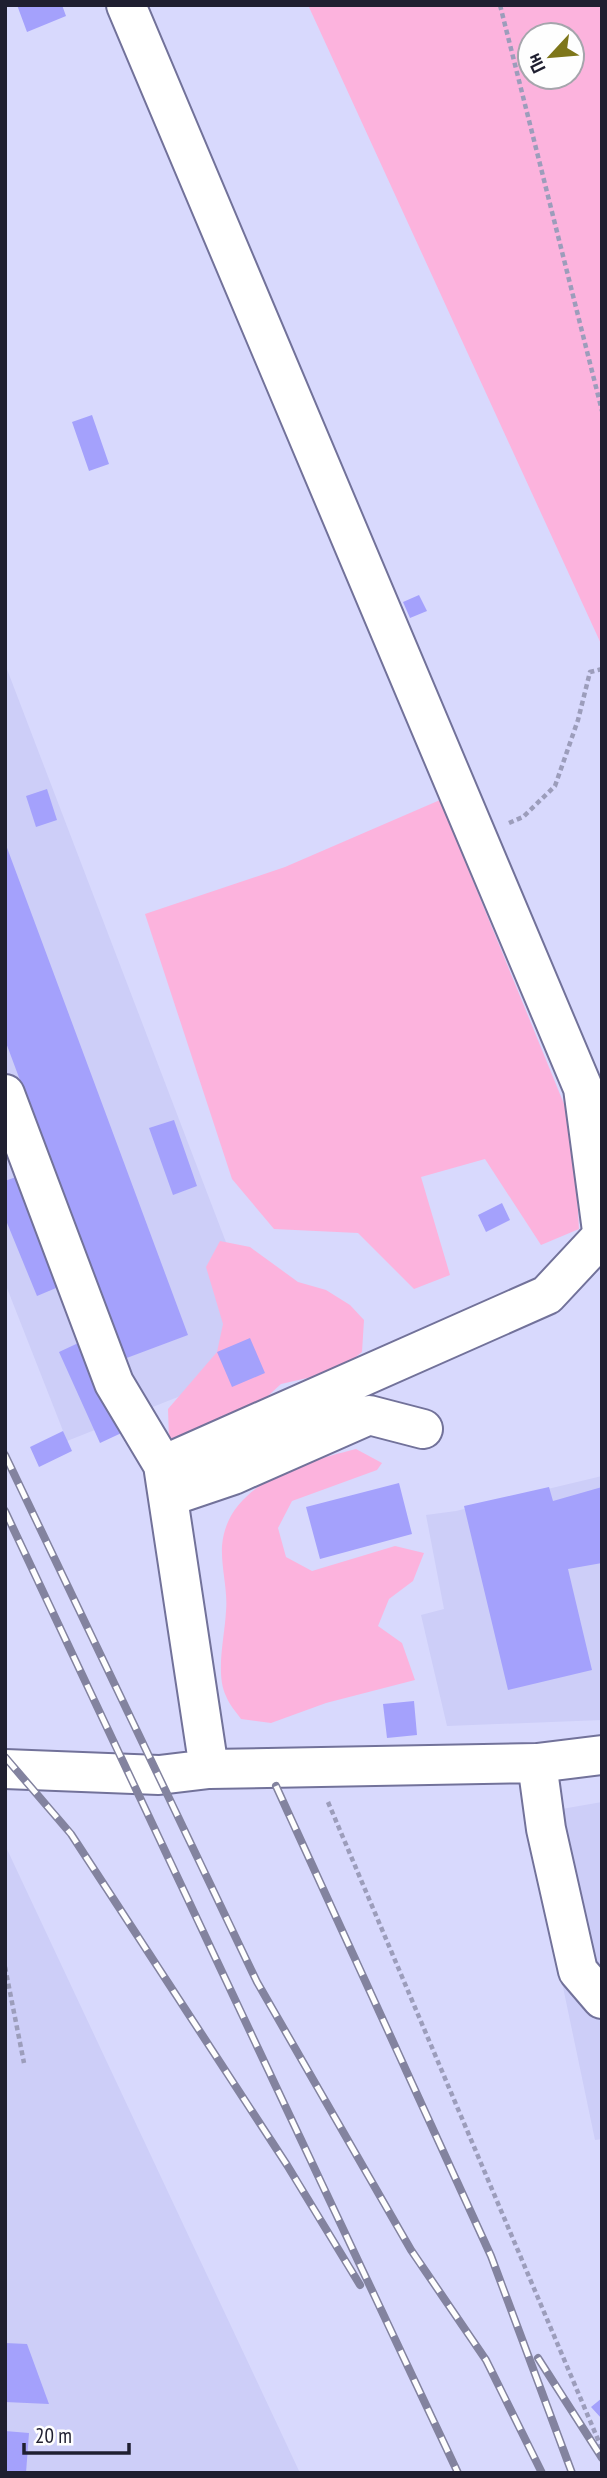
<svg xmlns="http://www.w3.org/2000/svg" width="607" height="2478" viewBox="0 0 607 2478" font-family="'PT Sans Narrow',sans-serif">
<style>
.built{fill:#cdcef8}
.green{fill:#fcb3dd;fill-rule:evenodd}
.building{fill:#a4a1fc}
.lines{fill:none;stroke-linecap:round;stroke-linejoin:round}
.minor-casing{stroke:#72729a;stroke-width:42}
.path{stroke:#9c9dbb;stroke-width:4.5;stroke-dasharray:5 3.5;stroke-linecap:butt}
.minor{stroke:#fff;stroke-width:38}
.rail-casing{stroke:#83839f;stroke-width:8}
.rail{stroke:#fefefe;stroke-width:5;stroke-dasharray:16;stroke-linecap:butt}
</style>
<rect width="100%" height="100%" fill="#d8d9fd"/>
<path class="built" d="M5,664L271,1360L67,1441L5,1283Z
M602,1476V1720L447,1726L421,1615L444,1609L426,1515L456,1511Z
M602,1802V2139L595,2140L527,1815Z
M5,1845L300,2473H5Z"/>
<path class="green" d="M308,5H602V646ZM530,35H572V77H530Z
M440,800L573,1126L579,1229L541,1245L485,1159L421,1177L450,1275L414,1289L358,1233L274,1229L232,1179L145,914L285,867Z
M220,1241L250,1247L298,1282L326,1290L350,1305L364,1320L362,1352L338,1371L281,1384L258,1405L203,1429L169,1439L168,1409L217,1352L223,1324L206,1267Z
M356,1449L382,1463L377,1470L292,1501L278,1528L286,1557L312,1571L395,1546L424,1553L413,1581L389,1599L378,1626L402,1643L415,1680L326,1703L271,1723L241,1719C236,1712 229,1704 226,1696C215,1673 225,1636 226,1611C228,1590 221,1568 222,1546C227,1482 305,1462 356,1449Z"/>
<path class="building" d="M17,5H62L66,16L27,32Z
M92,415L109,464L89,471L72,422Z
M419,595L427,611L410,618L403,602Z
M47,789L57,820L36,827L26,796Z
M6,845L188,1335L124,1359L5,1040Z
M174,1120L197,1186L173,1195L149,1128Z
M24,1174L68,1283L37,1296L5,1218V1181Z
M502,1203L510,1220L486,1232L478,1215Z
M89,1338L130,1429L100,1443L59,1352Z
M250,1338L265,1373L232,1387L217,1352Z
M63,1431L72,1451L39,1467L30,1447Z
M399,1483L412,1534L320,1559L306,1507Z
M549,1487L553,1501L602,1487V1563L568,1569L592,1670L508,1690L464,1506Z
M414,1701L417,1735L387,1738L383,1704Z
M5,2343L27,2344L49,2404L5,2402Z
M602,2398V2419L591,2407Z
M5,2431L29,2433L26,2473H5Z"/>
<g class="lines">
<g class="minor-casing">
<path id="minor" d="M126,5L583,1088L602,1231
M5,1094L114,1383L163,1465L209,1769
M163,1465L547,1295L602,1236
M168,1497L233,1475L369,1415L423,1429
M537,1763L546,1829L578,1971L602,1999
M5,1769L159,1775L209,1769L537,1763L602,1755"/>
</g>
<path class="path" d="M500,5L602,411
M509,823L523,817L555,786L578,720L590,672L602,669
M328,1802L602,2449
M5,1967L24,2063"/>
<use href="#minor" class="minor"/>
<g class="rail-casing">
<path id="rail" d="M5,1455L257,1982L411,2250L486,2360L542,2473
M5,1511L458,2473
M5,1757L71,1834L287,2165L360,2285
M276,1786L491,2256L572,2473
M538,2358L602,2458"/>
</g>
<use href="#rail" class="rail"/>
</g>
<rect width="607" height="2478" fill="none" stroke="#1f1f30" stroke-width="14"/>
<g transform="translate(551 56) rotate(244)"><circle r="33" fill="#fefefe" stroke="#a5a5ac" stroke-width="2"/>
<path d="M0-5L12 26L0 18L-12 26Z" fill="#7e761a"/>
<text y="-10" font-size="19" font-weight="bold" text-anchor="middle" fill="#1f1f30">Пн</text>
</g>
<path d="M24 2443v10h105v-10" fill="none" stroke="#1f1f30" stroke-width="3.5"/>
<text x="35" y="2443" font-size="21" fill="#1f1f30" stroke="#fefefe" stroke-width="5" paint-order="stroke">20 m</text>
</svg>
